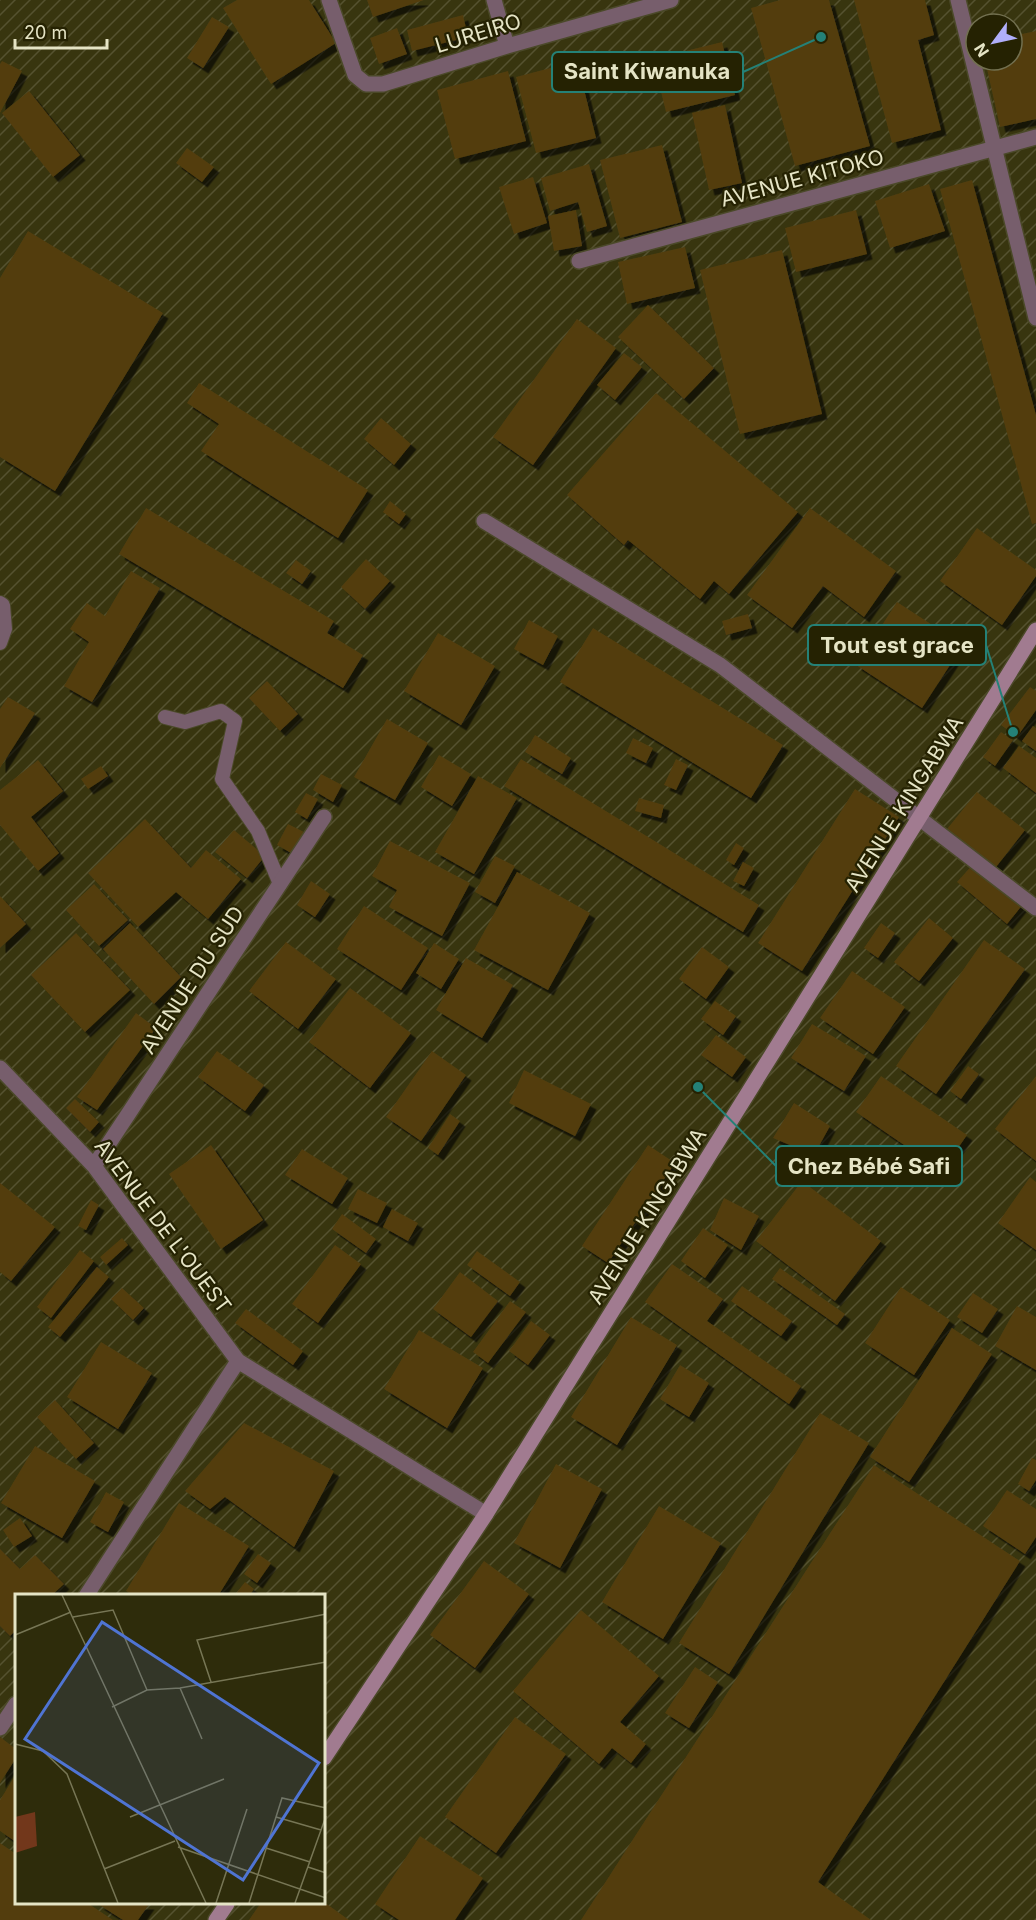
<svg xmlns="http://www.w3.org/2000/svg" width="1036" height="1920" viewBox="0 0 1036 1920" font-family="Inter,sans-serif">
<style>
.industrial{fill:url(#industrial-furrows);fill-rule:evenodd}
.building{fill:#523e11;filter:url(#shadow)}
.lines{fill:none;stroke-linecap:round;stroke-linejoin:round}
.lane-casing{stroke:#4b4929;stroke-width:16}
.street-casing{stroke:#4b4929;stroke-width:18}
.secondary-casing{stroke:#4b4929;stroke-width:18}
.lane{stroke:#775e6c;stroke-width:14}
.street{stroke:#775e6c;stroke-width:15}
.secondary{stroke:#a17b90;stroke-width:15}
.labels{text-anchor:middle;dominant-baseline:central;stroke-width:4.5;stroke-linejoin:round;paint-order:stroke}
.street-label{font-size:21px;fill:#e5e4c5;stroke:#252202}
.inset-road{fill:none;stroke:#777655;stroke-width:1.5}
.view{fill:#4f74d3;fill-opacity:0.15;stroke:#4f74d3;stroke-width:3}
.inset-edge{fill:none;stroke:#e5e4c5;stroke-width:3}
.leader{fill:none;stroke:#248177;stroke-width:2}
.callout-dot{fill:#248177;stroke:#252202;stroke-width:2}
.callout{fill:#252202;stroke:#248177;stroke-width:2}
.callout-label{font-size:22px;text-anchor:middle;font-weight:bold;fill:#e5e4c5}
</style>
<defs>
<pattern id="industrial-furrows" width="10" height="10" patternUnits="userSpaceOnUse" patternTransform="scale(1.5)"><rect width="10" height="10" fill="#38350f"/><path d="M-1 1l2-2M0 10L10 0M9 11l2-2" fill="none" stroke="#555230"/></pattern>
<filter id="shadow"><feDropShadow dx="5.5" dy="5.5" stdDeviation="0" flood-color="#0009"/></filter>
</defs>
<rect width="100%" height="100%" fill="#2e2c0b"/>
<path class="industrial" d="M0,0H1036V1920H0ZM976,24H1012V60H976ZM16,1596H324V1904H16Z"/>
<path class="building" d="M237,0H309L336,43L271,84L223,8Z
M367,0H424L373,17Z
M780,0H829L870,146L795,166L751,8Z
M854,0H925L934,35L918,40L941,130L892,143Z
M463,15L468,37L412,51L407,30Z
M212,17L229,27L203,68L187,58Z
M397,28L407,54L379,64L370,38Z
M1036,31V119L1000,127L985,60H1012V36Z
M722,42L735,95L666,112L653,59Z
M2,61L22,71L0,113V64Z
M577,61L596,138L536,153L516,77Z
M508,71L526,141L455,159L437,90Z
M29,91L80,155L53,177L2,113Z
M725,105L742,183L709,190L692,113Z
M662,145L682,222L620,238L600,160Z
M187,148L214,167L202,182L176,163Z
M589,164L607,226L587,232L578,202L550,211L541,178Z
M533,177L547,223L514,234L499,187Z
M972,180L1036,415V523L1032,524L940,189Z
M929,184L945,231L890,248L875,201Z
M576,210L582,246L554,251L548,216Z
M856,210L867,254L796,272L785,228Z
M28,231L163,313L55,491L0,457V278Z
M685,247L695,288L627,304L618,262Z
M782,250L822,414L740,434L700,270Z
M648,305L714,368L684,399L618,337Z
M577,319L616,348L533,465L493,437Z
M624,353L642,367L615,400L597,385Z
M199,383L368,490L338,538L201,451L219,424L187,403Z
M656,393L798,512L729,594L714,581L700,599L628,540L624,545L567,495Z
M381,418L411,444L394,465L364,439Z
M390,501L406,514L399,524L383,512Z
M146,508L334,621L327,633L363,655L343,688L119,554Z
M810,508L896,571L864,617L823,586L792,628L747,595Z
M977,528L1036,570V576L1002,625L940,581Z
M366,559L390,581L365,609L341,587Z
M296,560L311,571L302,584L286,573Z
M131,571L160,588L92,702L64,686L89,642L70,629L87,603L105,616Z
M897,602L963,645L922,708L856,665Z
M748,614L752,628L726,635L722,621Z
M529,620L558,636L543,665L514,649Z
M593,628L783,745L751,798L560,682Z
M438,633L495,666L461,725L404,691Z
M267,681L298,714L280,731L249,698Z
M1030,687L1036,691V710L1017,737L1001,725Z
M8,697L35,713L0,768V709Z
M387,719L428,743L395,800L354,777Z
M1033,726L1036,728V751L1022,741Z
M1001,732L1013,740L995,766L983,757Z
M535,735L571,758L562,774L525,752Z
M633,738L653,748L646,763L626,753Z
M1019,746L1036,758V793L1003,768Z
M439,755L471,774L452,806L421,787Z
M521,759L759,905L743,932L504,786Z
M676,759L688,765L676,790L664,785Z
M38,760L63,791L31,817L59,853L38,871L0,825V790Z
M101,766L108,776L88,789L81,779Z
M321,774L342,785L333,802L313,790Z
M478,776L517,798L474,874L435,852Z
M855,789L899,817L802,971L758,943Z
M977,792L1025,830L996,867L947,829Z
M306,793L318,799L307,819L295,812Z
M639,798L664,805L661,818L635,811Z
M145,819L191,868L206,850L241,879L208,919L176,892L138,927L88,873Z
M288,824L304,832L293,854L277,845Z
M234,830L265,856L247,878L215,852Z
M390,841L470,883L442,936L389,907L397,890L372,876Z
M736,843L744,848L734,865L726,860Z
M495,856L515,866L495,903L475,892Z
M743,862L754,868L744,886L733,881Z
M975,862L1024,903L1007,924L957,882Z
M517,872L590,913L548,990L474,950Z
M311,881L330,894L315,917L297,905Z
M94,884L128,920L99,946L66,910Z
M0,896L26,924L0,948Z
M364,906L428,948L401,990L337,949Z
M929,918L953,938L919,981L894,962Z
M130,923L181,977L154,1004L103,949Z
M881,923L895,933L878,958L864,948Z
M76,933L130,990L85,1032L31,975Z
M984,940L1025,969L936,1094L896,1066Z
M286,942L336,979L298,1029L249,991Z
M434,943L459,959L441,989L416,973Z
M702,947L729,967L706,999L679,979Z
M466,958L513,985L482,1038L436,1010Z
M852,971L905,1007L873,1054L820,1018Z
M350,988L411,1033L370,1088L309,1042Z
M715,1001L736,1016L723,1035L701,1019Z
M136,1013L156,1028L97,1110L77,1097Z
M812,1024L866,1056L844,1091L791,1058Z
M716,1035L746,1057L732,1077L701,1055Z
M217,1051L264,1085L245,1111L198,1077Z
M432,1051L466,1075L421,1141L386,1117Z
M968,1066L979,1074L961,1099L950,1091Z
M524,1070L591,1104L575,1136L509,1103Z
M881,1076L967,1135L942,1171L856,1112Z
M1036,1076V1161L995,1129Z
M75,1099L99,1122L90,1132L66,1108Z
M794,1103L830,1126L814,1155L773,1138Z
M450,1114L460,1121L438,1155L428,1148Z
M211,1145L263,1220L221,1249L169,1174Z
M648,1145L675,1163L608,1263L582,1246Z
M302,1149L348,1178L332,1204L285,1175Z
M1030,1177L1036,1182V1250L998,1223Z
M802,1181L881,1241L835,1301L756,1241Z
M0,1183L55,1227L11,1281L0,1272Z
M358,1189L387,1203L377,1223L348,1209Z
M724,1198L759,1216L741,1250L710,1230Z
M91,1200L99,1205L86,1230L78,1226Z
M392,1209L418,1223L408,1241L383,1227Z
M342,1214L376,1239L366,1253L332,1229Z
M703,1228L728,1245L705,1278L681,1261Z
M122,1238L128,1245L106,1265L100,1257Z
M335,1245L361,1264L318,1323L292,1304Z
M80,1250L94,1261L51,1318L37,1307Z
M477,1251L520,1282L510,1296L467,1265Z
M672,1264L723,1299L707,1321L801,1386L789,1404L645,1302Z
M97,1267L109,1277L60,1337L48,1327Z
M780,1268L845,1314L837,1325L772,1279Z
M460,1272L498,1301L471,1337L433,1309Z
M742,1286L792,1321L781,1336L731,1301Z
M901,1287L950,1320L914,1375L865,1343Z
M122,1288L144,1308L133,1320L111,1299Z
M973,1293L998,1309L982,1333L957,1317Z
M510,1301L526,1312L488,1363L473,1352Z
M1017,1306L1036,1317V1370L995,1346Z
M246,1309L303,1351L293,1365L235,1323Z
M631,1317L677,1345L617,1445L571,1417Z
M531,1321L550,1335L528,1365L509,1351Z
M952,1328L992,1354L909,1482L870,1457Z
M419,1330L483,1368L447,1428L384,1389Z
M101,1342L152,1373L118,1429L67,1397Z
M680,1365L709,1383L689,1417L660,1399Z
M55,1400L94,1443L76,1459L37,1417Z
M820,1413L869,1443L729,1674L679,1643Z
M244,1423L334,1471L294,1547L225,1497L210,1509L185,1491Z
M35,1446L95,1481L62,1538L1,1503Z
M1032,1458L1036,1460V1480L1029,1491L1018,1484Z
M556,1464L602,1489L560,1568L514,1543Z
M874,1465L1020,1561L818,1882L871,1920H581Z
M1007,1490L1036,1509V1537L1025,1554L983,1526Z
M106,1492L124,1502L108,1532L90,1522Z
M179,1503L249,1546L218,1596H134L126,1591Z
M659,1506L721,1543L663,1639L602,1602Z
M20,1518L32,1536L14,1547L3,1530Z
M0,1549L20,1569L35,1555L64,1584L51,1596H16V1630L10,1636L0,1626Z
M258,1554L271,1563L257,1583L244,1574Z
M484,1561L529,1594L475,1668L430,1635Z
M245,1582L254,1589L249,1596H234Z
M581,1610L659,1676L620,1722L646,1744L631,1763L612,1748L599,1764L513,1691Z
M695,1667L718,1682L689,1728L665,1713Z
M515,1717L566,1754L496,1853L445,1817Z
M0,1737L16,1749V1758L0,1783Z
M16,1774V1842L0,1831V1800Z
M420,1836L483,1878L455,1920H399L375,1904Z
M0,1843L16,1854V1904H89L113,1920H0Z
M324,1902L349,1920H249L260,1904H324Z
M98,1904H149L138,1920H123Z"/>
<g class="lines">
<g class="lane-casing">
<path id="lane" d="M0,603L3,605L5,629L0,643
M165,717L185,722L221,711L235,721L222,779L258,831L280,884"/>
</g>
<g class="street-casing">
<path id="street" d="M329,0L355,75L366,84H383L507,46L671,0
M494,0L507,46
M958,0L1036,318
M579,261L1036,137
M484,521L720,665L1036,908
M0,1068L94,1166L238,1361L486,1514
M94,1166L324,817
M86,1596L238,1361
M0,1728L16,1704"/>
</g>
<g class="secondary-casing">
<path id="secondary" d="M324,1758L486,1514L1036,630
M216,1920L227,1904"/>
</g>
<use href="#lane" class="lane"/>
<use href="#street" class="street"/>
<use href="#secondary" class="secondary"/>
</g>
<g class="labels">
<g class="street-label">
<text transform="translate(478 33) rotate(-17)">LUREIRO</text>
<text transform="translate(802 178) rotate(-15)">AVENUE KITOKO</text>
<text transform="translate(904 804) rotate(-58)">AVENUE KINGABWA</text>
<text transform="translate(192 980) rotate(-57)">AVENUE DU SUD</text>
<text transform="translate(647 1216) rotate(-58)">AVENUE KINGABWA</text>
<text transform="translate(163 1226) rotate(53)">AVENUE DE L'OUEST</text>
</g>
</g>
<g transform="translate(15 1594)">
<rect width="310" height="310" fill="#2e2c0b"/>
<path d="M20,218L22,252L0,259V223Z" fill="#72371b"/>
<path class="inset-road" d="M47,1L191,309M58,23L98,16L132,96M0,41L56,18M196,88L182,46L311,20M165,94L187,145M97,113L132,96L165,94L311,68M0,150L28,157L52,180L103,309M115,223L209,185M261,223L306,236M163,253L311,304M251,254L295,268M293,273L311,279M89,275L160,247M201,309L232,215M234,309L267,204L311,214M280,309L311,222"/>
<path class="view" d="M87,28L304,169L228,286L10,145Z"/>
<rect width="310" height="310" class="inset-edge"/>
</g>
<path class="leader" d="M821 37L743 72M1013 732L986 645M698 1087L776 1166"/>
<g class="callout-dot">
<circle cx="821" cy="37" r="6"/>
<circle cx="1013" cy="732" r="6"/>
<circle cx="698" cy="1087" r="6"/>
</g>
<g class="callout">
<rect x="552" y="52" width="191" height="40" rx="6"/>
<rect x="808" y="625" width="178" height="40" rx="6"/>
<rect x="776" y="1146" width="186" height="40" rx="6"/>
</g>
<g class="callout-label">
<text x="647" y="79">Saint Kiwanuka</text>
<text x="897" y="653">Tout est grace</text>
<text x="869" y="1174">Chez Bébé Safi</text>
</g>
<g transform="translate(994 42) rotate(237)"><circle r="28" fill="#252202" stroke="#727050" stroke-width="1.5"/>
<path d="M0-4.5L10 22L0 15L-10 22Z" fill="#b0aefa"/>
<text y="-9" font-size="16" font-weight="bold" text-anchor="middle" fill="#e5e4c5">N</text>
</g>
<path d="M15 39v9h92v-9" fill="none" stroke="#e5e4c5" stroke-width="3"/>
<text x="24" y="39" font-size="18" fill="#e5e4c5" stroke="#252202" stroke-width="4.5" paint-order="stroke">20 m</text>
</svg>
